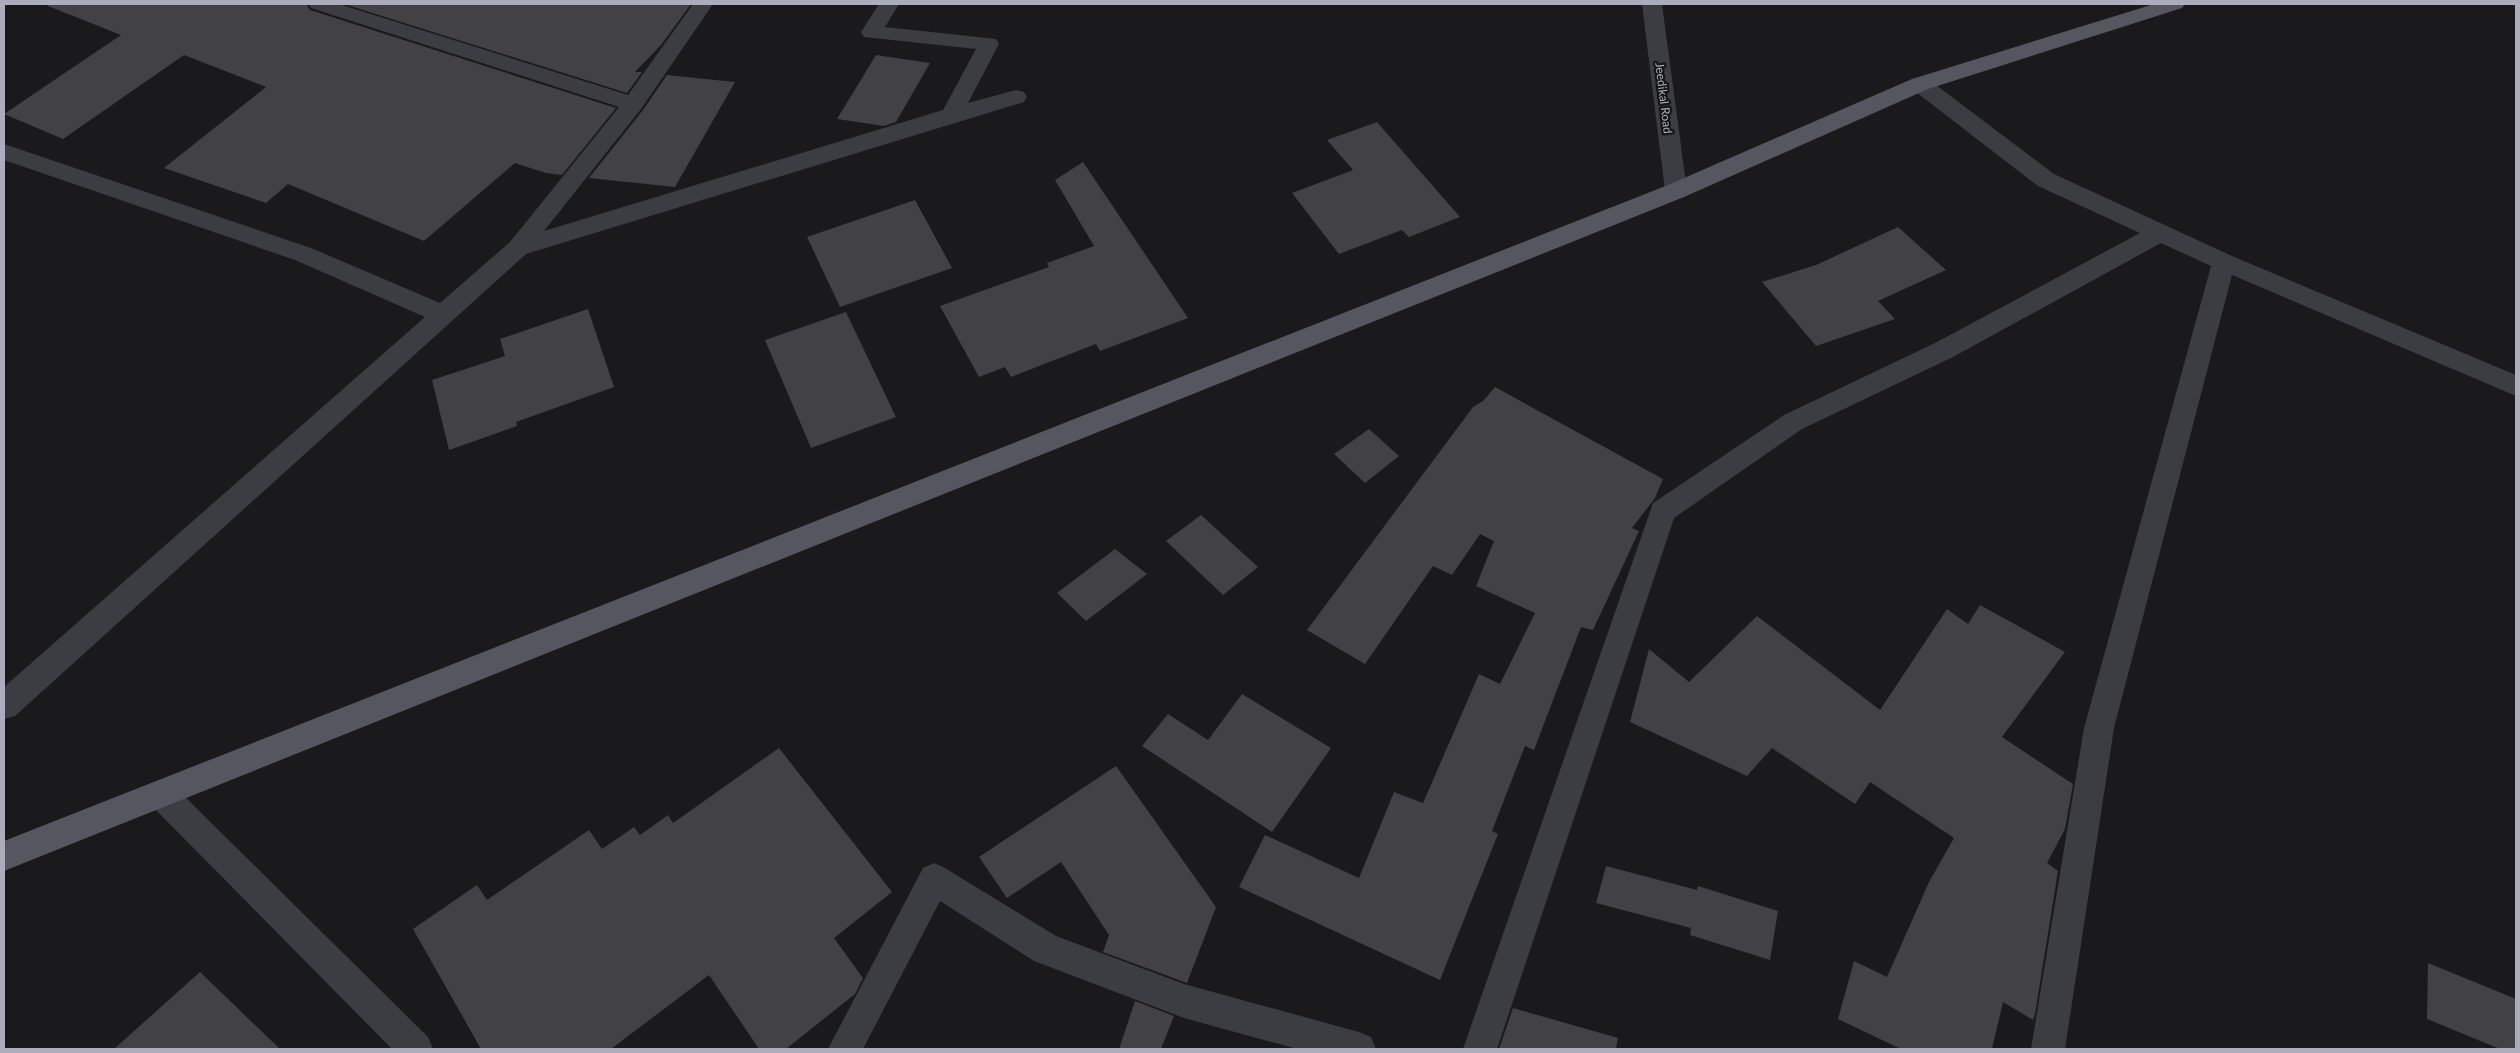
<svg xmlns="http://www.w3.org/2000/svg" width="2520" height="1053" viewBox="0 0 2520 1053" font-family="Lato,sans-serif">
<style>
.building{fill:#414146}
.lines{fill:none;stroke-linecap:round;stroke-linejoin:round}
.minor{fill:#3c3c43;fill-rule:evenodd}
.major{fill:#565660;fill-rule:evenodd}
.labels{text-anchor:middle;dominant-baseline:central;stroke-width:4.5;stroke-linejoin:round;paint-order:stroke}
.far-street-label{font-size:12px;fill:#abadbc;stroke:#151417}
</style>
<rect width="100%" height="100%" fill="#1a191c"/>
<path class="building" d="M49,4H306L310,10L616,108L562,175L546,173L515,163L424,241L288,184L266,203L164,168L266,87L184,55L63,139L4,114L121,35L48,6Z
M344,4H691L661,45L635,72H642L627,93Z
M876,55L930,63L896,122L884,126L837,119Z
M667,75L735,82L675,187L589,178L643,110Z
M1377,122L1460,217L1409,237L1402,230L1339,254L1292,193L1353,170L1327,140Z
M1083,162L1188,318L1100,351L1096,344L1011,377L1005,367L979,377L940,306L1049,267L1047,263L1094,246L1055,180Z
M915,200L952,268L840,307L807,237Z
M1898,227L1946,270L1878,301L1895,319L1816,346L1762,282L1816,265Z
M588,309L614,387L516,422L517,426L449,450L432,380L505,356L500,339Z
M846,312L896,417L811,448L765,340Z
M1495,387L1663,479L1655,498L1632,528L1639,531L1593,630L1581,627L1534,750L1525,746L1492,831L1498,834L1440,980L1239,887L1265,835L1359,878L1394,792L1423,803L1479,674L1500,684L1535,613L1476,586L1494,541L1480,534L1452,575L1433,566L1365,664L1307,630L1473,407L1483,401Z
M1369,429L1399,456L1365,483L1334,454Z
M1201,515L1258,567L1223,595L1166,541Z
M1115,549L1147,574L1086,621L1057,593Z
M1980,605L2065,652L2002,737L2073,784L2065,829L2047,863L2058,871L2035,1014L2033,1020L2003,1002L1992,1049H1901L1838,1019L1854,961L1887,977L1929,882L1954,838L1870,782L1855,804L1772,748L1747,776L1630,722L1649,649L1689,682L1757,616L1880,710L1947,609L1968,624Z
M1242,694L1331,748L1272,832L1142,746L1168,714L1208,740Z
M779,748L892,892L834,938L863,978L855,994L786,1049H759L709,975L611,1049H481L413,929L477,885L487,900L589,830L602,849L634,827L640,835L668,815L673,823Z
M1116,766L1216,907L1187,983L1103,952L1109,935L1061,862L1007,898L979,857Z
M1606,866L1697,890L1698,886L1778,911L1770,960L1690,935L1691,928L1596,903Z
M2428,963L2516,999V1049H2500L2427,1019Z
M200,972L280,1049H114Z
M1135,1001L1174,1016L1161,1049H1119Z
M1513,1008L1618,1038L1616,1049H1499Z"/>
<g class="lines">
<path class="minor" d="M308,4H339L628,95L693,4H713L641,109L544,231L943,110L976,49L864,37L861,32L879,4H899L885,27L996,39L999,44L968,103L1016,90L1024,92L1027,97L1024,102L526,254L15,716L4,719V687L425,317L295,260L4,160V144L311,248L440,303L510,242L619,107L311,8Z
M1642,4H1662L1687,191L1684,197L1676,199L1668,197L1665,191Z
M1920,77L1928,79L2054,174L2232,256L2516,375V396L2232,275L2114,728L2065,1049H2031L2084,728L2211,266L2161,243L1953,357L1802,429L1674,518L1497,1049H1463L1653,503L1784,415L1935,343L2140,233L2038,186L1912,89L1909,84L1912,79Z
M162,780L173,785L428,1037L433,1049H392L151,805L146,795L151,785Z
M934,863L945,868L1056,936L1184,984L1359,1032L1371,1037L1376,1049H1297L1184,1018L1034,961L940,901L863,1049H828L923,868Z"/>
<path class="major" d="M2154,4H2185L2182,8L1928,89L1684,197L4,871V841L1668,185L1912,79Z"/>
</g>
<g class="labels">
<g class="far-street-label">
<text transform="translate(1664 98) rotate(83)">Jeedikal Road</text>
</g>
</g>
<rect width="2520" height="1053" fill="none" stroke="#abadbc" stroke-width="10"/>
</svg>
